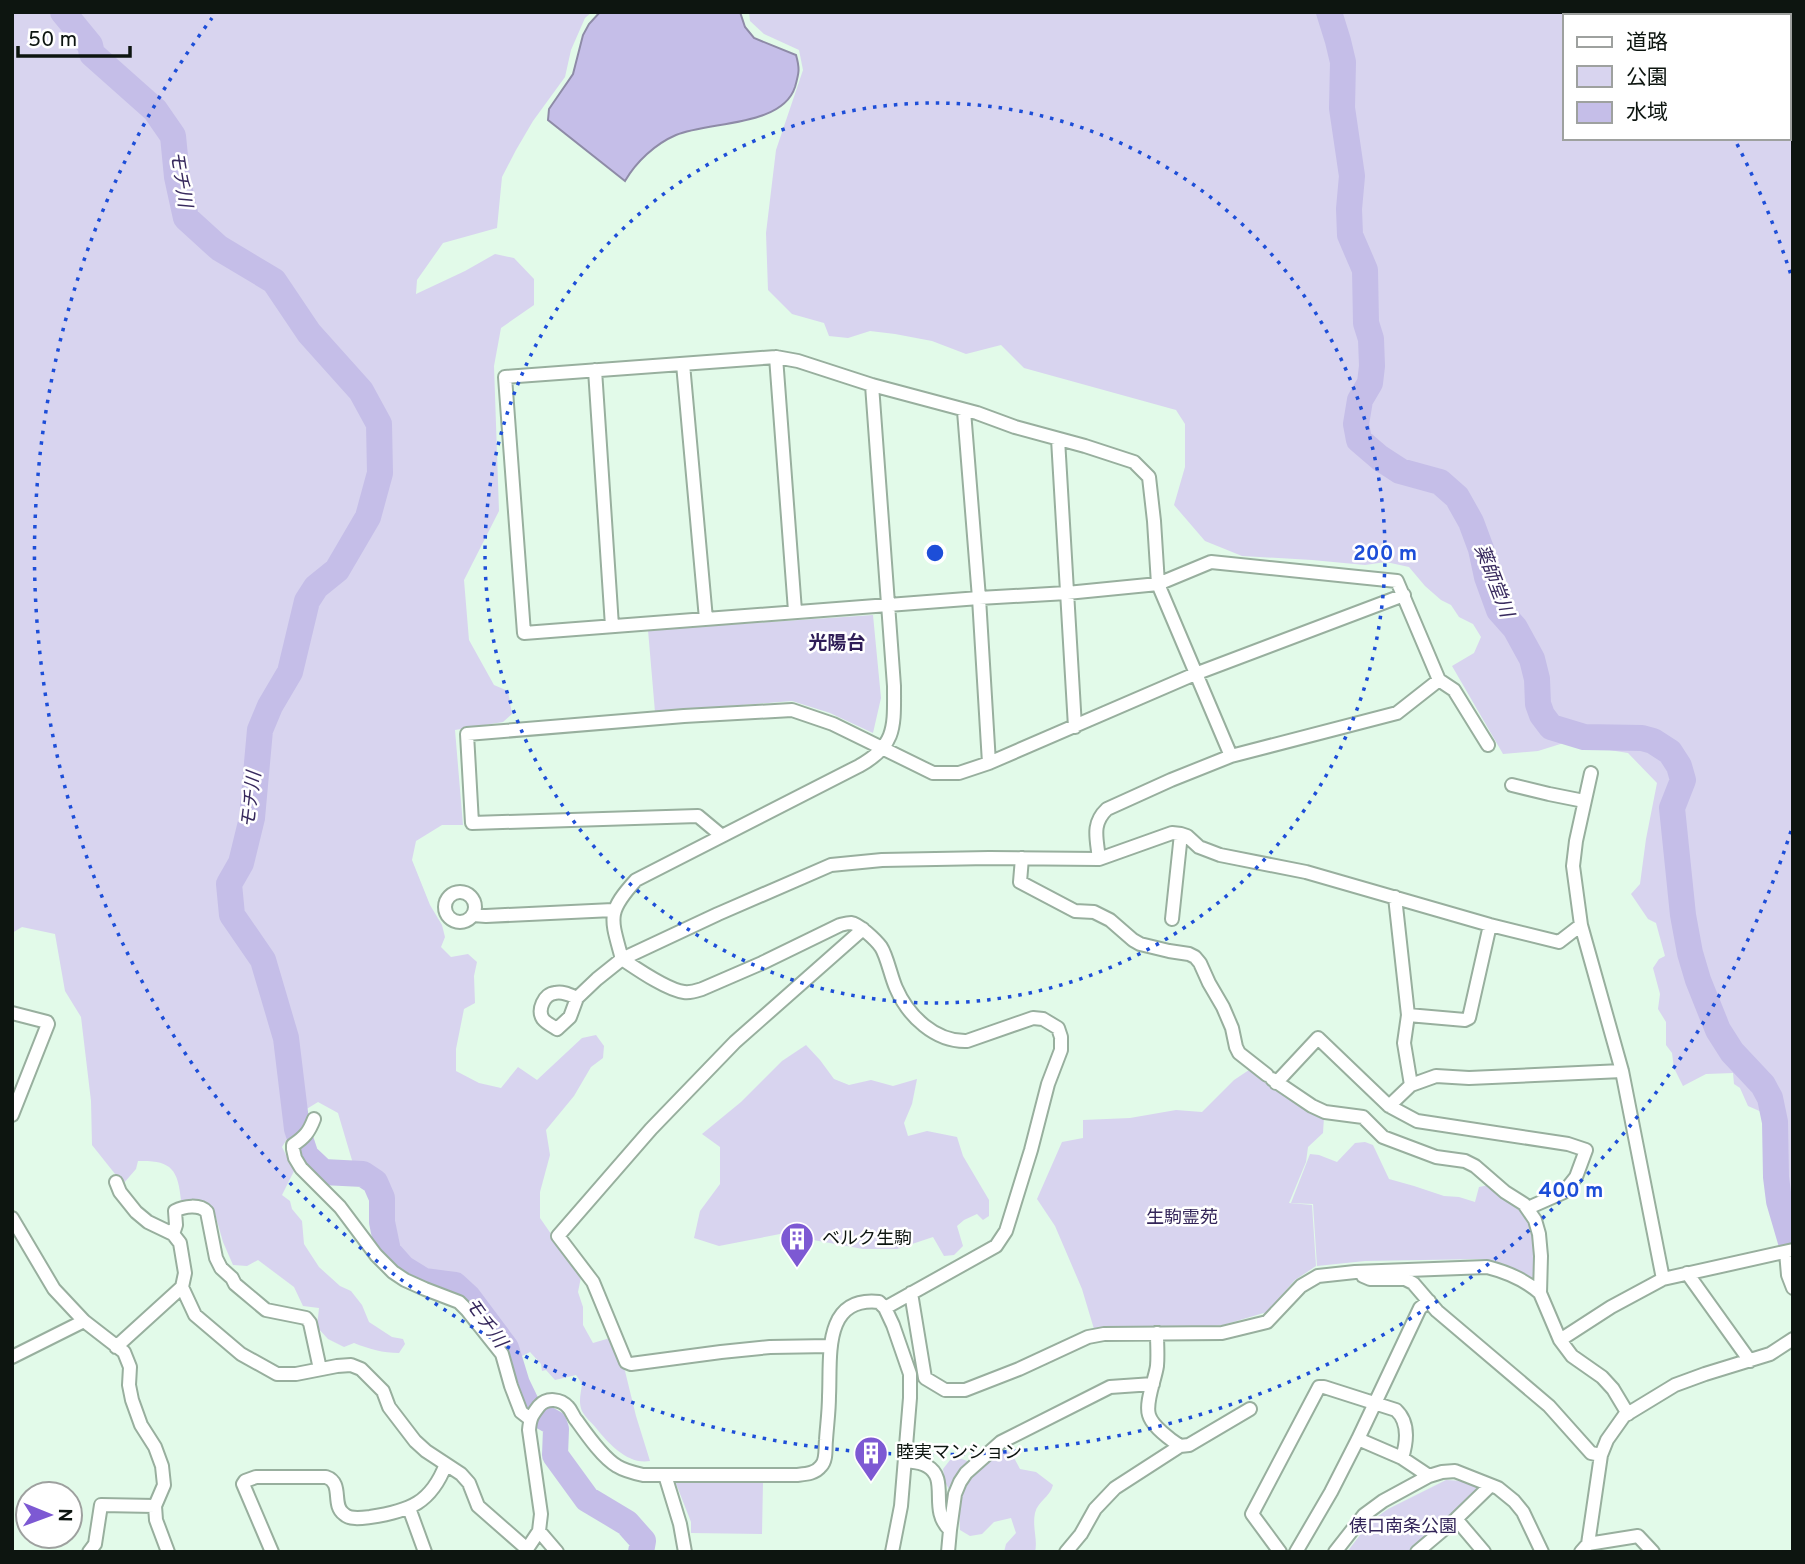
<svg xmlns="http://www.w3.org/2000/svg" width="1805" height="1564" viewBox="0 0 1805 1564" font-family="Overpass,'Noto Sans JP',sans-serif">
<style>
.green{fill:#d8d4ef;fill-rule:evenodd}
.water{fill:#c5bee8;stroke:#8e8ba7;stroke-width:2}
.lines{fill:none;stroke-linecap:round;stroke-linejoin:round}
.river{stroke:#c5bee8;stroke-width:26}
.street-casing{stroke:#98af9e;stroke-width:16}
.street{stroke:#fff;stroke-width:12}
.ring{fill:none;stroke:#1d4ed8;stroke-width:3.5;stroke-dasharray:3.5 7}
.labels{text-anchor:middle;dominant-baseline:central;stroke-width:5;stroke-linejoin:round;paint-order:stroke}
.park-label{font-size:18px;fill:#332559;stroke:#fff}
.poi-label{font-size:18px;fill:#0d1510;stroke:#fff;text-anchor:start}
.water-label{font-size:19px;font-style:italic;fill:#382a5e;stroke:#fff}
.neighbourhood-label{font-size:19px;font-weight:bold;fill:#2f1d57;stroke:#fff}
.centre{fill:#1d4ed8;stroke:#fff;stroke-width:3.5}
.ring-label{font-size:21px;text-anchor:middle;font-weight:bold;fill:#1d4ed8;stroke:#fff;stroke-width:5;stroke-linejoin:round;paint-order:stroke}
</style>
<rect width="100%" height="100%" fill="#e2fae9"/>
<path class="green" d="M12,12H592L585,18L571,50L565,77L533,121L516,150L502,177L497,228L443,243L417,280L416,294L465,271L495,254L514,258L534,279V305L501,328L494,366L499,511L464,580L469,640L494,685L508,691L512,714L503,722L455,730L463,825H442L416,841L412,860L430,905L442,925L445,937L441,947L451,957L468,954L477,962L474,976L475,1003L464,1009L456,1049V1071L479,1083L501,1088L518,1067L537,1080L582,1038L596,1035L604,1046L603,1058L591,1067L574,1096L546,1130L550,1155L540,1192V1218L581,1277L578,1292L583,1307V1325L593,1343L610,1338L625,1371L636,1416L650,1461C628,1465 609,1444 596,1428C592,1423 585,1417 582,1411C578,1402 581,1393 582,1384L576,1375L555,1380L546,1370L542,1371L541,1364L530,1352L516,1359L507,1339L463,1282L433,1273L400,1257L390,1238L392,1211L384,1177L354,1167L338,1113L318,1102L305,1110L282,1147L294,1171L282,1195L290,1201L292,1209L302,1221L304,1244L319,1267L340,1286L351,1291L362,1305L369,1322L392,1337L403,1339L405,1344L399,1353C383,1353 369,1349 354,1343L344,1347L328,1339L317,1327L319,1308L303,1306L294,1287L258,1260L247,1266L233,1265L223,1242L215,1214L205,1201L181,1200C178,1168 170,1160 138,1161L136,1169L123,1184L92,1145L91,1101L81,1017L65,991L55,934L22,927L12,933Z
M749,12H1793V1226L1776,1218L1770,1206L1772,1172L1764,1113L1748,1106L1740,1088L1734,1084L1733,1073L1706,1074L1683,1086L1674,1068L1672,1053L1666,1045V1022L1658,1009L1660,994L1653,968L1659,959L1665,956L1656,923L1648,919L1631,894L1640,884L1646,839L1657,783L1628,753L1597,748L1570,741L1538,751L1503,754L1452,666L1474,653L1481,637L1473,624L1459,617L1451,605L1441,600L1425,586L1409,567L1386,562L1365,565L1312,560L1242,556L1205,541L1174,505L1185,467V424L1176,410L1024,368L1001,345L966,354L932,341L895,334L870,331L848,338L829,336L824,323L792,314L768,290L766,233L776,150L803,70L799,50L764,34L750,21ZM1565,16H1789V138H1565Z
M873,615L881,698L873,733L830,713L792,701L655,712L648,630Z
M806,1045L820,1060L834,1079L849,1085L871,1080L893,1086L917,1079L912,1104L904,1123L908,1136L927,1131L957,1137L963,1156L989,1200V1216L983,1220L977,1214L964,1220L957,1226L963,1246L954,1255L944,1256L933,1237L897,1249H863L780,1234L719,1246L694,1238L700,1211L720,1184V1147L702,1134L741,1102L782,1061Z
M1252,1068L1324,1117L1323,1133L1308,1147L1306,1162L1289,1203L1312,1205L1316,1266L1295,1280L1267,1312L1223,1325L1211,1326L1108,1327L1094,1329L1082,1289L1055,1226L1037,1199L1062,1142L1083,1138V1120L1130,1118L1176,1110L1202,1112L1234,1080Z
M1365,1142L1373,1145L1389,1179L1414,1186L1444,1196L1459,1197L1475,1202L1479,1187L1489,1185L1523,1211L1531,1226L1537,1280L1535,1281C1518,1269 1502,1262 1481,1259L1365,1261L1317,1266L1313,1204L1291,1203L1310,1154L1319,1155L1337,1162L1355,1143Z
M1004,1449L1012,1454L1020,1469L1036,1472L1053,1485C1050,1497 1038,1501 1035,1513C1032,1527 1038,1540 1035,1552H1004L1006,1544L1016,1533L1011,1518L994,1522L982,1534L970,1536L960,1530L959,1508L945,1482L943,1469L950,1460L962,1459L970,1462Z
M1446,1480L1464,1481L1476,1487V1494L1410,1550L1411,1552H1347L1370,1522L1388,1509Z
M675,1481L763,1482L762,1534L691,1533V1522Z"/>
<path class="water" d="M600,12H740L745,27L754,38L796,55C800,69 799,73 795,87C782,127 710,121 676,135C655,144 636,162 625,181L548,120L549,109L573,74L583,35L589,24Z"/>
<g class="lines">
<path class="river" d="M63,12L90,45L92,54L155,110L173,136L177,177L186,218L219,248L274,281L309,333L361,391L379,424L380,473L368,517L337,570L316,587L307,601L290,672L270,706L260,730L252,818L241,863L229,884L232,915L263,960L286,1038L297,1129L306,1156L323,1172L363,1174L375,1182L382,1198V1222L388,1251L403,1268L424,1281L455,1285L468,1297L506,1348L517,1384L529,1409L554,1423L556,1429L555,1455L587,1499L627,1523L643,1541L641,1552
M1329,12L1338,41L1343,62L1342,108L1352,176L1349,209L1350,235L1365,270L1366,323L1371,339L1372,366L1370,383L1360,400L1356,424L1359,440L1380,458L1400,471L1440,482L1457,497L1471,522L1481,549L1487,577L1499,610L1515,628L1532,659L1537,679L1538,704L1542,715L1551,727L1584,737L1642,738L1653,741L1670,752L1679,766L1683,780L1672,808L1683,915L1690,953L1698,980L1718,1030L1732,1052L1763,1085L1770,1098L1775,1122L1776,1177L1779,1201L1793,1249"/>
<g class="street-casing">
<path id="street" d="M776,357L795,611
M683,364L706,619
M595,370L612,626
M872,385L894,686C894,726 897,745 859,766L636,880C606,913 611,918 622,959C637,969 667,990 684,992C691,993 696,991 702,989L762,963L840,925C844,924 847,923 851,923C859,924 876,940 881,947C887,956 891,977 896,988C908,1016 935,1042 967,1041L1033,1018L1043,1019L1058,1028L1061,1037V1050L1048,1084L1031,1150L1006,1231L996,1246L885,1308
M964,411L979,598L989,763
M1058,439L1075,727
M1231,756L1158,584L1154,521L1149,477L1134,462L1085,446L1015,427L977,413L872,385L798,361L776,357L505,377L524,633L979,598L1067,593L1158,584L1211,562L1397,581L1439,680L1454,690L1488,745
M1591,773L1576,841L1573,866L1581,925L1622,1071L1663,1279
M1512,785L1549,794L1584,801
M722,836L698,816L472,823L467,734L684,716L792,710L833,724L933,773H959L989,763L1195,674L1404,595
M1022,858L1020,882L1075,911L1094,912L1110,920L1133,940L1140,944L1169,951L1189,954L1195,957L1200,963L1209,983L1223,1007L1232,1028L1236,1047L1239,1053L1267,1075
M1099,859C1097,839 1091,824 1107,809L1171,780L1231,756L1397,713L1439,680
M445 907a15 15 0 1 1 30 0a15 15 0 1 1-30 0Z
M1395,897L1408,1015L1404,1043L1411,1085
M473,915L486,916L613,910
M1172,919L1181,834
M577,998C570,995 563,991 555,993C544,994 537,1010 543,1019C546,1023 552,1026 557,1029L570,1017L577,998L597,979L622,959L718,914L831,865L882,860L989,858L1099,859L1172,833L1181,834L1187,836L1199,847L1220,855L1306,872L1490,925L1559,942L1581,925
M12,1013L47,1022L48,1024L12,1115
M1408,1015L1465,1020L1469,1018L1490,925
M1272,1079L1312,1106L1325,1112L1363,1117L1383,1137L1436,1157L1465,1161L1475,1166L1505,1192L1524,1204L1535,1220L1539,1234L1541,1256L1540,1293L1560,1340L1572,1356L1602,1377L1613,1389L1628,1414
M1276,1083L1318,1038L1389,1106L1417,1121L1568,1144L1586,1150L1576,1177L1564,1192L1528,1208
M1389,1106L1411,1085L1436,1076L1469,1078L1622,1071
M314,1119C309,1132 305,1137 293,1145V1149L295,1158L301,1168L340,1207L376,1255L393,1272L405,1280L425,1289L459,1302L467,1310L502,1354L511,1386L521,1412L530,1419
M116,1182L120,1192L136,1212L148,1222L173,1234L180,1243L185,1273L182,1287L195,1315L241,1354L277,1374H296L337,1366L351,1365L361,1369L383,1391L389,1407L415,1441L426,1451L461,1474L469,1483L478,1506L527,1549
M12,1218L54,1289L84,1321L124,1352L130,1367L129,1385L132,1400L141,1425L155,1447L162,1466L164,1485L155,1506L156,1520L168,1552
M173,1234L176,1225L175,1211C184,1206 200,1204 207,1212L216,1258L221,1268L232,1278L235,1284L266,1310L306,1318L310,1323L320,1369
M1786,1252L1788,1275L1793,1288
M1687,1273L1750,1361
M1363,1276L1370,1279H1405L1413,1283L1437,1311L1549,1406L1591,1453L1601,1455
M911,1293L925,1378L945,1390H965L1019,1369L1088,1337L1104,1334L1222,1333L1267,1322L1301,1286L1318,1276L1355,1272L1487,1267C1507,1272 1524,1279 1540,1293
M1157,1333C1157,1344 1158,1355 1157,1366C1155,1380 1145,1402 1149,1415C1152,1426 1171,1440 1180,1446
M1560,1340L1611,1307L1663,1279L1793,1250
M830,1346L770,1347L721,1352L631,1364L626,1362L593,1282L558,1236L651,1129L735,1042L863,929
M116,1347L182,1287
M12,1357L84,1321
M1358,1439L1402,1458L1429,1476
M905,1461C912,1462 921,1462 927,1466C950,1479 928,1510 950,1530L955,1494L960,1482L966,1473L1001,1442L1110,1387L1153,1384
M665,1475L680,1524L685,1552
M409,1508L425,1552
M1456,1519L1484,1552
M539,1531L557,1552
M1588,1544L1638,1536L1653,1552
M89,1552L95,1544L101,1505L155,1506
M272,1552L243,1484L245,1481L256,1477H326C344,1483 331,1505 344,1514C350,1520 362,1518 370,1517C410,1511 431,1503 446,1464
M525,1552L539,1531L541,1514L529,1430C530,1418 532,1415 539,1406C547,1397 561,1399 568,1407C572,1411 573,1417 577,1421C587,1435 603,1458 617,1466C625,1471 634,1473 643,1475H796C805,1474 815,1474 821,1466C827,1460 825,1448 826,1440C827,1425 829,1411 829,1396C831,1358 822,1296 879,1302L885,1308L893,1325L910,1374V1398L901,1506L892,1552
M948,1552L950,1530
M1066,1552L1081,1534L1095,1509L1115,1488L1180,1446L1189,1445L1250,1409
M1280,1552L1252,1514L1319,1387H1324L1396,1410C1410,1423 1407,1442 1402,1458
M1296,1552L1331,1492L1358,1439L1420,1308L1429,1301
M1335,1552L1364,1515L1383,1501L1429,1476L1442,1472L1455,1471L1498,1488L1514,1501L1523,1512L1542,1552
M1417,1552L1456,1519L1490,1486
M1581,1552L1588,1544L1601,1455L1607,1440L1624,1416L1675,1385L1705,1374L1770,1354L1793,1339"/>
</g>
<use href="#street" class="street"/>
</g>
<g class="ring">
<circle cx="935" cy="553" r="450"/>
<path d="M1791 831A900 900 0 1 1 212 18M1737 144A900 900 0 0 1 1791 275"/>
</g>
<defs>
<g id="building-pin" transform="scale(1.75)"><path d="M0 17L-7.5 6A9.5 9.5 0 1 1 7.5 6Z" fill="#7d59d3" stroke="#fff"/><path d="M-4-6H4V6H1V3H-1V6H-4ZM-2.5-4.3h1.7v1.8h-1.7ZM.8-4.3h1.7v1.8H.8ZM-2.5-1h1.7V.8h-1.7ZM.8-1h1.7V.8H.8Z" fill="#fff"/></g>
</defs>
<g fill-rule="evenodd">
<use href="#building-pin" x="797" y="1239"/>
<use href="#building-pin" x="871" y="1453"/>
</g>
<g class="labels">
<g class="park-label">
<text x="1182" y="1218">生駒霊苑</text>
<text x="1403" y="1527">俵口南条公園</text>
</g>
<g class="poi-label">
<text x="822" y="1239">ベルク生駒</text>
<text x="896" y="1453">睦実マンション</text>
</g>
<g class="water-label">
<text transform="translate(180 179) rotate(81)">モチ川</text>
<text transform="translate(1493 581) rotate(69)">薬師堂川</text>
<text transform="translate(252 800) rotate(-83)">モチ川</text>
<text transform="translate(485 1323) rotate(54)">モチ川</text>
</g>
<g class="neighbourhood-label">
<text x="837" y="644">光陽台</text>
</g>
</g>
<circle cx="935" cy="553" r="10" class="centre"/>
<g class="ring-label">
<text x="1385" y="560">200 m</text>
<text x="1571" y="1197">400 m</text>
</g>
<rect width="1805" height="1564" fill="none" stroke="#0d1510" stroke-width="28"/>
<rect x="1563" y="14" width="228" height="126" fill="#ffffff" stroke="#9ea19f" stroke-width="2"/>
<rect x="1577" y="37" width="35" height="10" fill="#ffffff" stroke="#9ea19f" stroke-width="2"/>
<text x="1626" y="49" font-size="21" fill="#0d1510">道路</text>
<rect x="1577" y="66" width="35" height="21" fill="#d8d4ef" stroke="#9ea19f" stroke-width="2"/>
<text x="1626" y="84" font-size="21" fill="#0d1510">公園</text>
<rect x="1577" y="102" width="35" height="21" fill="#c5bee8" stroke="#9ea19f" stroke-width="2"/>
<text x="1626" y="119" font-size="21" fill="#0d1510">水域</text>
<g transform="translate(49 1515) rotate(91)"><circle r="33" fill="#ffffff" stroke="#9ea19f" stroke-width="2"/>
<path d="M0-5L12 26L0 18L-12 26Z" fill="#7d59d3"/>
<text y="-10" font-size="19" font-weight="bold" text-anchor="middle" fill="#0d1510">N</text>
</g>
<path d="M18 46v10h112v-10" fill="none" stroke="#0d1510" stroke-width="3.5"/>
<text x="28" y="46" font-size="21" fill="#0d1510" stroke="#ffffff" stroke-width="5" paint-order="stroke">50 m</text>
</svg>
